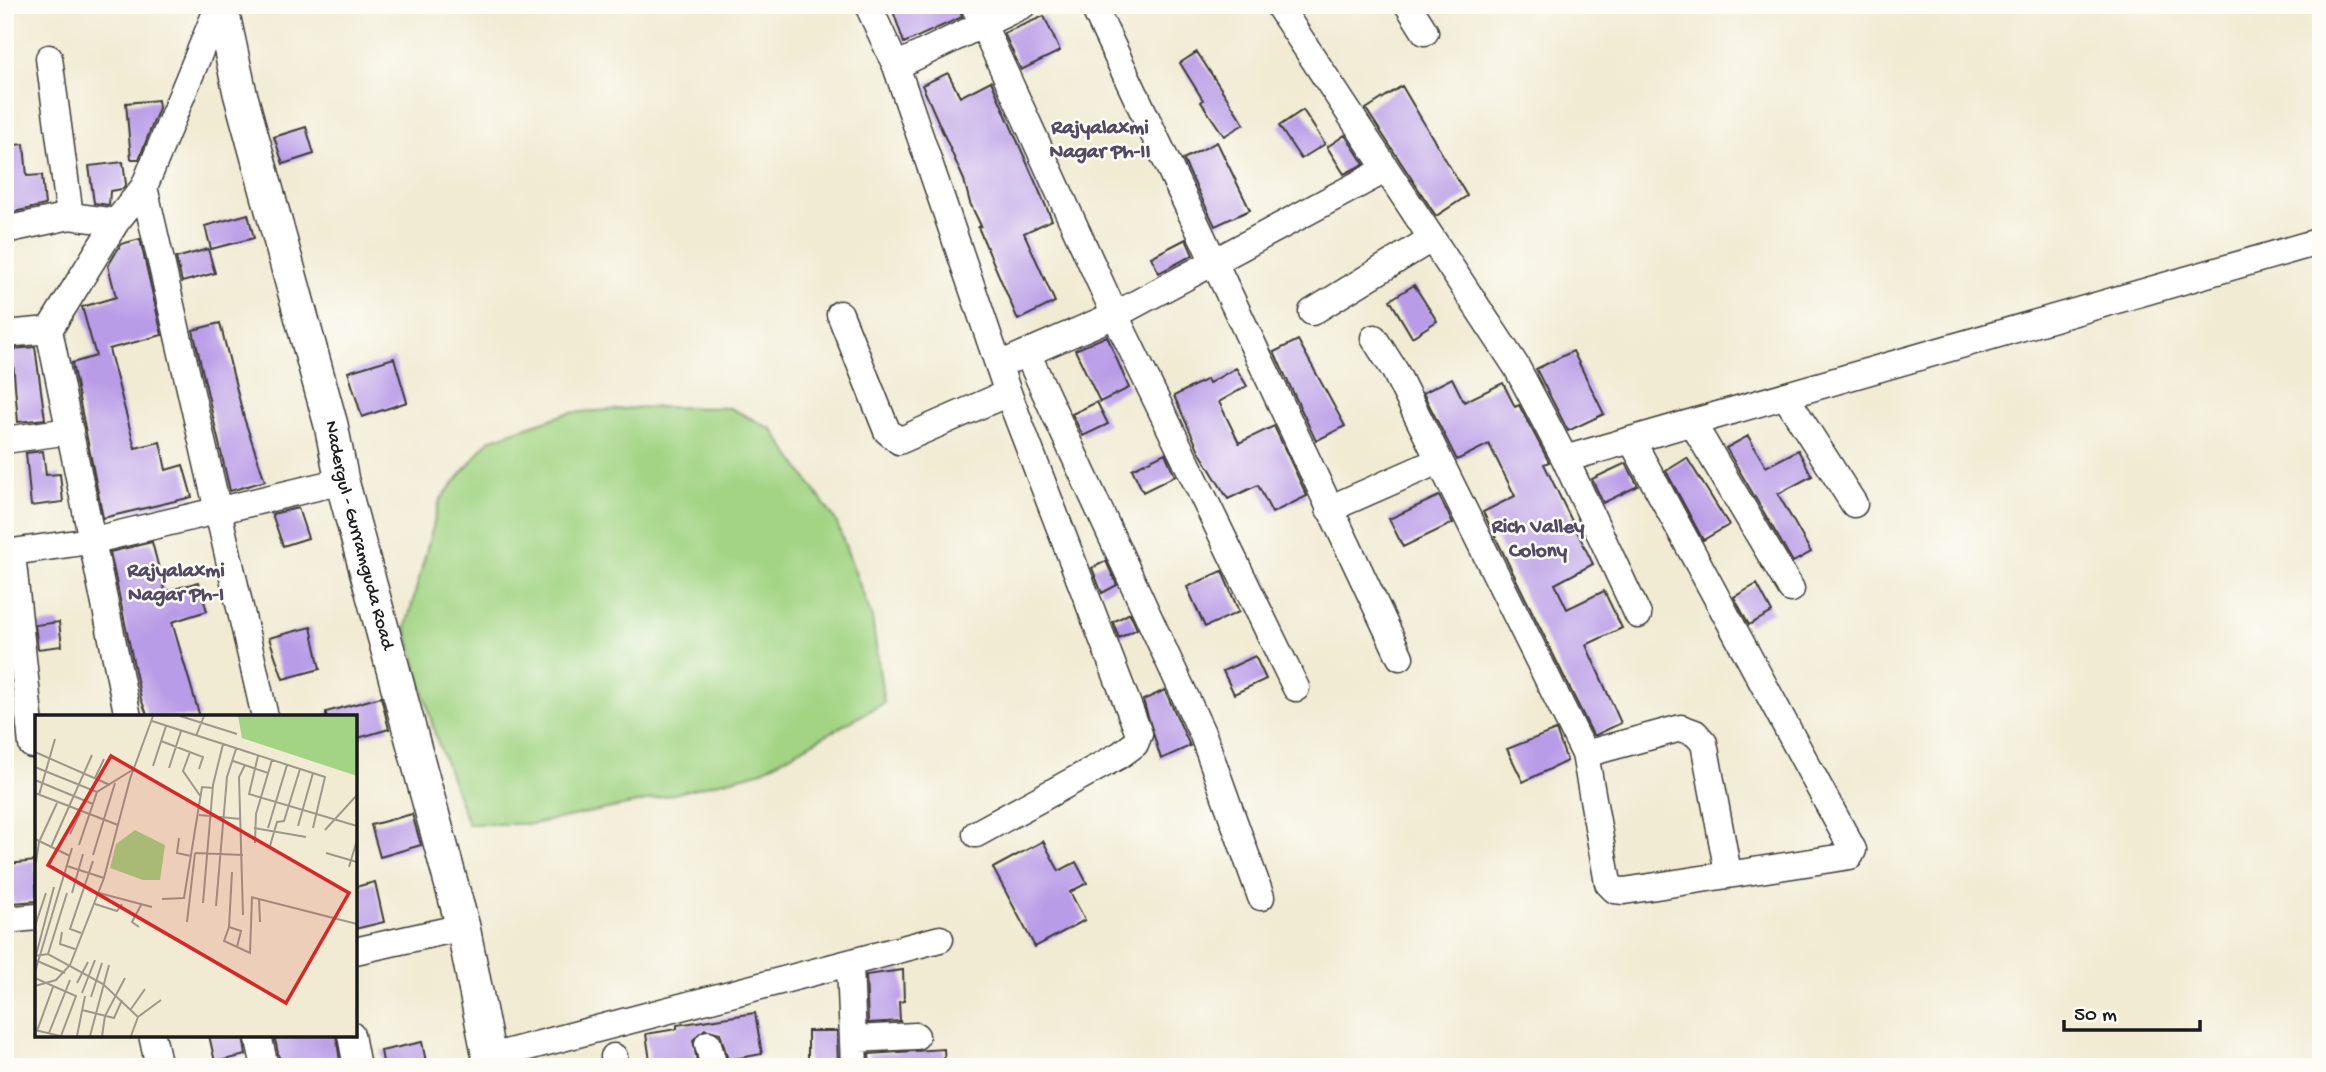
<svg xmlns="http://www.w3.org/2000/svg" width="2326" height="1072" viewBox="0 0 2326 1072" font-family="'Gochi Hand',sans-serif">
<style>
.green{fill:#a2d483;stroke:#5f7850;stroke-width:2}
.building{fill:#b99ce7}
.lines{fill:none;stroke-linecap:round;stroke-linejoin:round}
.minor-casing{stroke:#3c3b37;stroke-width:29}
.major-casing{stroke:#3c3b37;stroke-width:36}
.minor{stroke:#fff;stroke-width:26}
.major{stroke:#fff;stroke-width:33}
.labels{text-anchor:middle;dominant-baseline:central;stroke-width:5;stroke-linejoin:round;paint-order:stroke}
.street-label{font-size:19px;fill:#1c1c1c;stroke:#fdfcf7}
.neighbourhood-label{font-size:21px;font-weight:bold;fill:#534963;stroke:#fdfcf7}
.inset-road{fill:none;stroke:#9c988a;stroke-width:2}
.view{fill:#d62828;fill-opacity:0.15;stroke:#d62828;stroke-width:3.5}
.inset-edge{fill:none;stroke:#1c1c1c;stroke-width:3.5}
</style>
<rect width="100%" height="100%" fill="#fdfcf7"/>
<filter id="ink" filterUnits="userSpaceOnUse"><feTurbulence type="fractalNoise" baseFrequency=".0143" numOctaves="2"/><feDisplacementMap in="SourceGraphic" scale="14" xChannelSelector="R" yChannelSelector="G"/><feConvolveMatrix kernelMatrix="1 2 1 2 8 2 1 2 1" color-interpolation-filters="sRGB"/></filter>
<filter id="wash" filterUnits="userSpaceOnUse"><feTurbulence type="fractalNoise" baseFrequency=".00686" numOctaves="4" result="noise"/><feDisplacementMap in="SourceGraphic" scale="28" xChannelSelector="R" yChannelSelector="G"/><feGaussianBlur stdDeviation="1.57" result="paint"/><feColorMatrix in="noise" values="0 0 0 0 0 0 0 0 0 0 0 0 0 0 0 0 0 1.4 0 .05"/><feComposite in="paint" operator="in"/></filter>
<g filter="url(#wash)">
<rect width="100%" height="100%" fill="#f1ebd3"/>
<path class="green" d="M651,407L730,408L772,429L836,521L872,618L884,703L759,772L642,802L533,824H468L435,734L406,627L440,500L489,440L568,413Z"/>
<g id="blocks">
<path class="building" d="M891,5H959L962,17L904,43Z
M1044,16L1060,51L1021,70L1004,33Z
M1197,52L1244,124L1224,136L1201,102L1203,100L1180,63Z
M948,73L960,97L991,81L1052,220L1024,233L1055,302L1018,320L978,227L981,226L970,203L964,180L922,85Z
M1402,86L1467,196L1436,216L1366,109Z
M158,100L159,108L139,159H131L126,103Z
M1303,110L1325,144L1301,159L1279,126Z
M306,127L314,154L283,164L274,137Z
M1345,135L1364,164L1344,174L1327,147Z
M1217,142L1250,210L1215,226L1183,159Z
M24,144L27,176L42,175L45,205L5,214V146Z
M123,162L126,184L122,189L110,191L109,205L94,203L89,166Z
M248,214L254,238L211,249L205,226Z
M140,239L162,335L109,349L135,448L160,442L166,470L183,465L192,497L103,518L72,363L96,356L82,307L116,297L108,266L121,244Z
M1186,239L1193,255L1159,273L1151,257Z
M208,249L215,273L182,282L176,258Z
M1414,285L1437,321L1412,337L1390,300Z
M220,323L244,418L265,481L230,491L193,330Z
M1107,336L1129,388L1100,402L1075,350Z
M1298,340L1345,426L1316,441L1274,352Z
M35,347L45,419L18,422L12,349Z
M1573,351L1604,414L1568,431L1536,369Z
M394,358L407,402L362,417L348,372Z
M1236,368L1247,386L1219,402L1239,443L1274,426L1307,496L1272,513L1258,485L1228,499L1200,453L1174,396L1207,379L1209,383Z
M1452,378L1464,402L1503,383L1515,407L1519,405L1549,462L1544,464L1593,564L1555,584L1567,609L1604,591L1622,628L1586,645L1621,723L1596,735H1593L1483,512L1515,496L1489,444L1457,460L1423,393Z
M1097,402L1108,424L1083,436L1072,414Z
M1748,436L1766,467L1798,450L1812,476L1778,494L1811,552L1793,562L1726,448Z
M43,451L46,475L60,474L63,502L31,506L26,453Z
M1165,453L1175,476L1143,492L1132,469Z
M1687,458L1729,525L1703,540L1666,471Z
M1626,463L1638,486L1603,503L1592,479Z
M1439,496L1453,523L1403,547L1389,519Z
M298,508L308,538L283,546L272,514Z
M152,542L165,592L198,582L207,611L172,622L200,717H148L141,699L110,552Z
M1106,561L1117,585L1102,593L1092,568Z
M1222,571L1239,612L1205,627L1187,587Z
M1757,584L1772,612L1749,625L1734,597Z
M1130,613L1137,629L1119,638L1113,622Z
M59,622L62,646L38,649L35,625Z
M311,627L320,669L283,679L269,638Z
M1255,656L1266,679L1234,694L1223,671Z
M1165,690L1190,746L1161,759L1143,700Z
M381,697L389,729L355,739V717H326V712Z
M1556,730L1567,761L1523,782L1507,749Z
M412,814L421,845L380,857L371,825Z
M1043,841L1059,871L1076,862L1087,883L1070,892L1085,920L1035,947L993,868Z
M35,861L37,901L13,903L9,864Z
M375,882L384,922L355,929V887Z
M903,970L904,1001L899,1002L900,1021L868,1023L866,975Z
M755,1013L762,1054L728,1060L720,1033L705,1029L693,1040L698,1066L651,1067L646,1034L677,1029V1025Z
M808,1031H837L838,1067H808Z
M209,1035H243L246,1055L215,1062Z
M274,1035H336L341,1067H318L317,1064L281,1067Z
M422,1042L427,1067H384L381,1051Z
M944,1049L945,1067H870L869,1054Z"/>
</g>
</g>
<g filter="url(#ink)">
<use href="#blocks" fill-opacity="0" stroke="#3c3b37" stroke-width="2"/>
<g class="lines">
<g class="minor-casing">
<path id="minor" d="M868,5L896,66L1008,393L1139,734L1135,744L1120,755L976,834
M974,5L1115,315L1296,688
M1093,5L1400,657
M1278,5L1516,366L1565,459L1638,615
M1408,5L1425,32
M49,58L70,216
M896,66L1023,5
M144,187L265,717
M5,230L70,216L116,222
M1312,312L1431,239
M840,314L887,431L899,441L1008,393
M5,334L49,330
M1374,338L1395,371L1585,754L1608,883L1615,890L1624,891L1850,856L1853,850L1632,441
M1027,353L1203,735L1261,897
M1013,359L1115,315L1385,170
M1786,397L1854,504
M1693,424L1791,589
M5,440L70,431
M1565,459L2321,241
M1329,509L1438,461
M5,553L90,541L342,481
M12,553L32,745
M128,717L49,330L116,222L144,187L219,5
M1585,754L1681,728L1695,733L1704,743L1728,873
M5,920L37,917
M355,951L463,927
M850,964L854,1067
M152,1035L159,1067
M258,1035L265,1067
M351,1035L357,1067
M853,1039L916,1036
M708,1044L714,1067
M490,1057L940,939
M614,1057L615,1067"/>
</g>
<g class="major-casing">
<g id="major">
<path id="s1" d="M221,5L240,93L331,425L342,481L463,927L491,1067"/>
</g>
</g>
<use href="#minor" class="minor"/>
<use href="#major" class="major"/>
</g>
</g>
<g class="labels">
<g class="street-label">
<text stroke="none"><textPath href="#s1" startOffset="548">Nadergul - Gurramguda Road</textPath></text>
</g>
<g class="neighbourhood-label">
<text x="1100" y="129">Rajyalaxmi<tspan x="1100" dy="24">Nagar Ph-II</tspan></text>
<text x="1538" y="528">Rich Valley<tspan x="1538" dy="24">Colony</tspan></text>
<text x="176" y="572">Rajyalaxmi<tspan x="176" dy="24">Nagar Ph-I</tspan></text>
</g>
</g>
<g transform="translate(35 715)">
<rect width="322" height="322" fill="#f1ebd3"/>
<path d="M203,1H322V61L207,23ZM100,115L130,130L125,165H108L75,153L81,129Z" fill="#a2d483"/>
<path class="inset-road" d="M145,1L202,19M117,6L290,62L278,113M161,21L169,1M126,26L168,42L164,54M0,37L75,70M155,37L148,56L166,82M223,41L214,79L322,111M198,46L233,58M118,51L131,11M0,52L62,77M134,53L146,16M60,63L69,44M0,65L58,89M0,78L83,110M4,80L20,24M164,100L206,104M263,111L278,58M219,113L271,122M233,113L252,50M290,115L322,80M35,119L45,98M144,123L142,138L156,141M0,124L35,141M220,128L221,99L237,45M44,130L62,77L99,54M235,131L242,107L249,106L265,54M16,132L57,40M160,138L208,140M291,138L322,147M58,140L80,68M1,147L4,127L22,88M32,151L69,163M314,152L322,125M197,157L194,212L189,226L215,238L217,182M37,178L48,139M64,178L117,192M216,182L322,209M127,184L149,183L167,72L178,73M224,184L225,207M168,188L178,70L188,29M60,189L82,196L87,189M181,191L192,62L201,34M208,200L204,62L210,50M152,207L160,138M0,211L11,178M104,212L97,207L106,190M194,212L206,216L202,232M27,217L25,229L40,234M46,218L35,214L58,146M13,239L32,178M1,240L19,172M0,241L13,239L68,269L103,302M0,245L30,258M0,257L37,133M0,263L41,281L26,321M42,268L53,247M0,271L21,265L35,250L69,163L95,64L118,1M47,278L60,245M56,282L67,248M96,294L110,274M47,295L79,303L87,285M0,315L25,321M2,316L18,272M14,318L35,265M42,321L50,281M55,321L74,250M67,321L70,301L90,263M96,321L103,302L126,285"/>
<path class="view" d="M76,41L314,178L251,288L13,150Z"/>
<rect width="322" height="322" class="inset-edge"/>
</g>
<rect width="2326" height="1072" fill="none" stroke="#fdfcf7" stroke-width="28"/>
<path d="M2064 1020v10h136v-10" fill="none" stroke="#1c1c1c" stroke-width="3.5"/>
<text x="2074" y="1020" font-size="21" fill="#1c1c1c" stroke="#fdfcf7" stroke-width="5" paint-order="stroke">50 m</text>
</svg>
